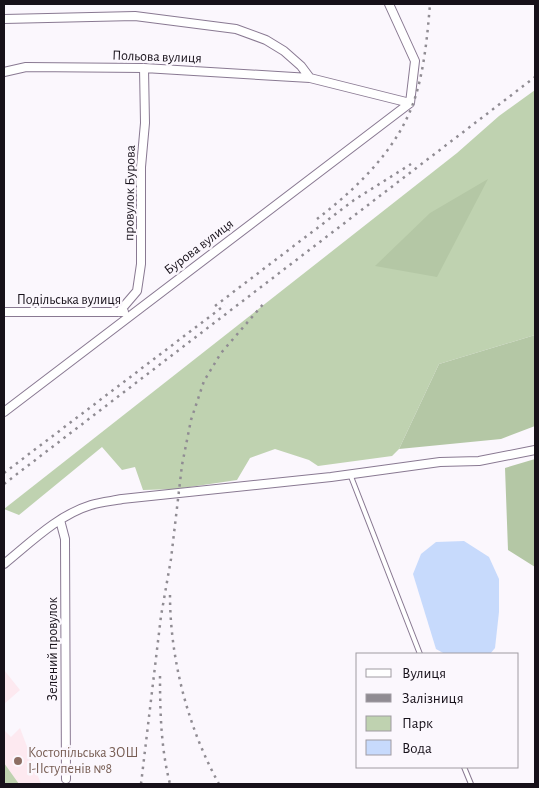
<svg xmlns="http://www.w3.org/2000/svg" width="539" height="788" viewBox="0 0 539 788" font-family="'Alegreya Sans',sans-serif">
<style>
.education{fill:#fde9f0}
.green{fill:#bfd2b0}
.forest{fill:#b4c7a5}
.water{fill:#c7dafc}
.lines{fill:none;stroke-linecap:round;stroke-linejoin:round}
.lane-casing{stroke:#897992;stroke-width:6}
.street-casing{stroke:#897992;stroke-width:10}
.lane{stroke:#fff;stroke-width:4}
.street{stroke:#fff;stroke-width:8}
.rail{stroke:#908c93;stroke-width:2.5;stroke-dasharray:2.5 5;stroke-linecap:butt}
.education-dot{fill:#8d6e63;stroke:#fbf7fd;stroke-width:2}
.labels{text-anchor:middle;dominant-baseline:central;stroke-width:5;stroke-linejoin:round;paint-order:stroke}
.street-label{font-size:14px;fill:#17111a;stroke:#fbf7fd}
.education-label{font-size:14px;fill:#785e54;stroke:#fbf7fd;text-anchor:start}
</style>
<rect width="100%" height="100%" fill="#fbf7fd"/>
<path class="education" d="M4,670L20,690L4,704Z
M20,728L41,784H4V730L11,737Z"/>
<path class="green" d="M535,90V335L439,364L399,449L392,456L318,466L309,460L275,449L250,458L237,480L176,489L143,490L135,467L122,470L102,447L19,515L4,509L457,153L499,116Z
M4,763L19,784H4Z"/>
<path class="forest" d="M488,179L437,277L375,266L430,213Z
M535,335V426L501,439L399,449L439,364Z
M535,459V567L508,550L505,468Z"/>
<path class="water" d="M464,541L489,557L499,579V612L495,648L490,654H445L436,649L413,574L421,554L436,542Z"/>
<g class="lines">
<g class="lane-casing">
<path id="lane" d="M350,474L420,654
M464,767L471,784"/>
</g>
<g class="street-casing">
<path id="street" d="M389,4L415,61L410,103
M4,19L135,16L236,29L266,40L284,51L301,66L310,78
M4,72L26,67L144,68L310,78L410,103
M4,312H124
M119,312L137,291L141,264V167L145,123L144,68
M4,412L410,103
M60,520L65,539L66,779
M4,564C30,543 58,515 91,505C101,502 112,501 122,499L331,477L440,462L479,461L535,450"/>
</g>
<use href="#lane" class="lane"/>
<use href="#street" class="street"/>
<path class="rail" d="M317,219C351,193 387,159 406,120C423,87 427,40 430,4
M215,306L354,200L411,164
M4,473L225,305
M4,484L535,77
M170,595C170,659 188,728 219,784
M160,676C160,712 161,749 170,784
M141,784L161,616L171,559L182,465L191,420L204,381L221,353L265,302"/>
</g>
<circle class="education-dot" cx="18" cy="761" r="5"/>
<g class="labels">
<g class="street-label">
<text transform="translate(157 57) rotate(2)">Польова вулиця</text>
<text transform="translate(130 193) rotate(-89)">провулок Бурова</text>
<text transform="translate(199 247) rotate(-37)">Бурова вулиця</text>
<text x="69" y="300">Подільська вулиця</text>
<text transform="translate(53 649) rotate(-90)">Зелений провулок</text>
</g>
<g class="education-label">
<text x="28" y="753">Костопільська ЗОШ<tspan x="28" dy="16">І-ІІступенів №8</tspan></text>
</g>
</g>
<rect width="539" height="788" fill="none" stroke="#17111a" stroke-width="10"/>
<rect x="356" y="653" width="162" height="115" fill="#fbf7fd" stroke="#a09ba2"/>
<rect x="366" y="669" width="25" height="8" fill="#ffffff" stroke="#a09ba2"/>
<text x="402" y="678" font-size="15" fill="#17111a">Вулиця</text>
<rect x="366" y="694" width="25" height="8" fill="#908c93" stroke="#a09ba2"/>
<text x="402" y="703" font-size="15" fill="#17111a">Залізниця</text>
<rect x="366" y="716" width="25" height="15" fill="#bfd2b0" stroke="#a09ba2"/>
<text x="402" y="728" font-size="15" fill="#17111a">Парк</text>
<rect x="366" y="740" width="25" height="15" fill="#c7dafc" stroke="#a09ba2"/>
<text x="402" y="753" font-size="15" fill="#17111a">Вода</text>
</svg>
